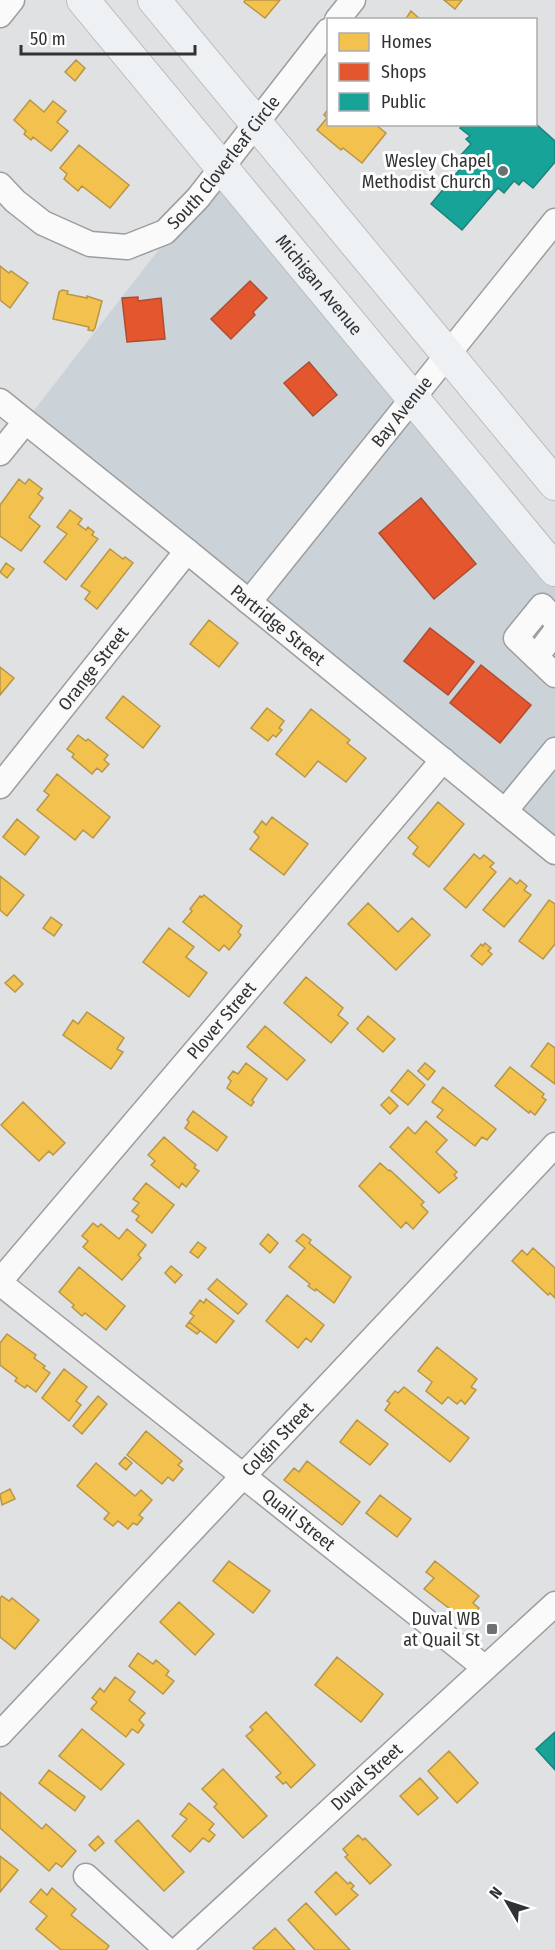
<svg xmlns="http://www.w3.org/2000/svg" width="555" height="1950" viewBox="0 0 555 1950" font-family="'Fira Sans Condensed',sans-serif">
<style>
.built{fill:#ccd3d8}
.homes{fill:#f2c14e;stroke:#b89646;stroke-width:1.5}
.shops{fill:#e4572e;stroke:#ae4c30;stroke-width:1.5}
.public{fill:#17a398;stroke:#1e817a;stroke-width:1.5}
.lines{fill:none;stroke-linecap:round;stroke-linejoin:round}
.minor-casing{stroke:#9c9d9f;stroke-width:27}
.major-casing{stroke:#bbbcbd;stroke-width:34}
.minor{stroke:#fafafb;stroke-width:24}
.major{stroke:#eef1f3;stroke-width:32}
.poi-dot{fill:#6d6f71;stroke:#fff;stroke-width:2}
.labels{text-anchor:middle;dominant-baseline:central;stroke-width:6;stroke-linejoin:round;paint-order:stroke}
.poi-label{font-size:18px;fill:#303233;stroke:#fff;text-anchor:end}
.street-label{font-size:18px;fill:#303233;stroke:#fff}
</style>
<rect width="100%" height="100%" fill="#dfe1e3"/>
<path class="built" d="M222,168L555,571V849L25,422Z"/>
<path class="homes" d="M245,0H280L265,18L244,2Z
M444,0H462L455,9Z
M411,11L421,20H405Z
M76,60L85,68L75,81L65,72Z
M30,100L44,112L53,101L66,111L57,122L68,131L51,151L33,137L31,140L24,134L26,131L14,120Z
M328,109V124H375L386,133L362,163L343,148L341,150L317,130L327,118L324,115Z
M79,145L129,185L110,208L82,186L78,191L64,179L67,174L60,168Z
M0,266L9,273L11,271L28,283L10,308L0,300Z
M62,290L68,291L67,294L87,298V296L102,301L95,328L93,331L88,330L89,327L53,319L59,292Z
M19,479L25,484L29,479L42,489L38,494L43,498L29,517L40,526L21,551L0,536V505Z
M70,510L82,519L78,524L86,530L88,527L94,532L92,535L98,539L66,580L44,562L67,534L57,527Z
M110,549L123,559L125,557L133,563L97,609L85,599L90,592L81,586Z
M6,563L14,569L7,578L0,572Z
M209,620L238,643L219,667L190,644Z
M0,667L14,678L0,695Z
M123,696L160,726L143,748L106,718Z
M267,708L284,721L279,728L282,730L276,737L273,735L268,741L251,728Z
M311,709L350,740L347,743L366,758L346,782L318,761L305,777L276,754Z
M78,735L86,741L88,739L108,755L104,760L109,764L102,772L97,768L92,774L72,757L74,754L67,749Z
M57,774L110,817L93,838L83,830L75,840L37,810L49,795L44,791Z
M438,802L464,824L429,867L413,854L418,847L408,838Z
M272,817L308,844L284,875L250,849L259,837L254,832L262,821L266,825Z
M17,819L39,837L25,855L3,837Z
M474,854L480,859L484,855L494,863L490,867L496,872L466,908L444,889Z
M0,876L24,895L7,916L0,910Z
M510,878L517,884L520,880L527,886L524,890L531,895L504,927L483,910Z
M204,895L242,926L238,932L241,935L229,950L224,945L219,951L183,922L192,911L190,909L200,896L202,897Z
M549,900L555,904V944L543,959L519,941Z
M368,903L398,932L412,918L430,935L396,970L348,924Z
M51,917L62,925L54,936L43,928Z
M169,928L194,947L186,957L207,973L189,997L143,962Z
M485,943L491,948L488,951L492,954L482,965L471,956L481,944L483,946Z
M14,975L23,984L15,992L5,983Z
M306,977L343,1008L338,1015L348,1023L331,1043L284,1003Z
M87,1012L124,1038L117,1049L123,1052L111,1069L63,1035L73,1020L78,1024Z
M368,1016L395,1039L383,1052L357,1029Z
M265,1026L305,1060L287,1080L247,1047Z
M548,1043L555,1048V1084L531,1066Z
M246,1063L267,1079L252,1100L254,1102L251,1106L227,1088L231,1081L228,1078L233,1071L238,1074Z
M425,1063L435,1071L428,1080L418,1071Z
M510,1067L544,1094L542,1097L546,1100L535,1115L530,1111L529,1113L495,1086Z
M408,1070L425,1085L408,1105L391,1091Z
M443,1087L496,1129L487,1140L482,1137L475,1146L437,1117L443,1110L432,1102Z
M389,1097L398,1106L390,1114L381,1105Z
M23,1102L65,1143L53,1155L49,1151L39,1161L1,1125Z
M193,1111L227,1137L217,1151L185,1128L189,1122L187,1120Z
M426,1121L447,1140L436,1152L457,1172L454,1175L457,1178L439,1193L390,1147L408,1127L415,1134Z
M164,1137L196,1165L194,1168L199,1171L186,1187L182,1183L179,1188L151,1165L155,1161L148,1155Z
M380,1163L389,1171L390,1170L424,1202L421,1205L428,1212L413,1229L406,1222L401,1228L359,1186Z
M146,1183L174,1205L152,1233L136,1220L139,1216L132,1211L139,1203L133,1199Z
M93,1223L98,1227L101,1224L119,1239L127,1229L146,1245L138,1255L141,1258L122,1280L83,1247L88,1241L82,1236Z
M268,1234L278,1243L270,1253L260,1244Z
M303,1234L311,1240L309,1243L351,1277L334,1303L316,1289L315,1291L308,1286L310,1284L289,1267L305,1248L296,1241Z
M198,1242L206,1248L198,1258L190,1252Z
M533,1248L555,1268V1298L550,1293L548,1295L512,1261L522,1250L527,1255Z
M171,1266L182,1275L175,1283L165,1273Z
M79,1267L125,1306L106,1330L85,1313L82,1316L72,1307L74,1305L59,1292Z
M217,1279L247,1304L238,1314L208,1289Z
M287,1295L324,1325L311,1342L306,1338L298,1348L266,1321Z
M206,1299L234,1321L216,1343L189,1322L194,1316L190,1313L200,1300L204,1303Z
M189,1322L200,1331L197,1334L186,1326Z
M7,1334L36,1355L34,1358L45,1366L43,1368L50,1373L36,1392L27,1385L25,1388L15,1381L17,1378L0,1365V1343Z
M437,1347L477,1379L471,1387L476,1390L465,1404L461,1400L457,1404L448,1397L442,1404L426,1391L432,1382L418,1371Z
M64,1369L87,1387L76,1401L81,1405L69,1421L42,1398Z
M404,1387L469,1438L450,1462L385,1410L390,1403L387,1401L395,1391L398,1393Z
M98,1396L107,1404L82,1434L73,1426Z
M357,1420L388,1444L370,1465L340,1442Z
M146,1431L182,1461L178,1465L183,1469L173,1481L168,1477L162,1484L127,1455Z
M125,1457L132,1463L126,1470L119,1464Z
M307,1461L360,1502L342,1525L284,1480L294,1468L299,1472Z
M96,1463L135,1496L141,1490L152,1500L139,1515L143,1518L137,1525L133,1523L128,1529L118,1521L113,1526L104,1519L109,1513L77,1486Z
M10,1489L15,1499L2,1505L0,1494Z
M380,1495L411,1519L397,1537L366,1513Z
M229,1561L270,1591L253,1613L213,1581Z
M435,1561L479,1596L473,1603L479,1608L467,1622L424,1589L434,1578L426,1572Z
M2,1596L9,1601L12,1598L39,1620L15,1649L0,1637V1598Z
M179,1602L214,1634L195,1655L160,1622Z
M138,1653L153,1664L156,1660L169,1671L166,1675L174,1681L163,1694L129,1666Z
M337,1657L383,1694L361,1722L315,1685Z
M115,1677L135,1692L129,1700L145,1713L139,1720L144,1725L138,1733L132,1729L126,1737L91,1709L97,1702L92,1698L100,1688L104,1692Z
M266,1712L315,1765L291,1788L286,1782L283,1784L276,1777L281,1773L246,1736L253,1730L250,1727Z
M82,1729L124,1764L101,1790L59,1756Z
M449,1751L478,1783L457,1803L428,1771Z
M223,1769L267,1816L243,1838L214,1807L217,1804L202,1789Z
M49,1770L85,1797L75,1811L39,1783Z
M420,1778L438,1798L418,1815L400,1796Z
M0,1792L42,1829L46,1824L76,1851L62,1867L56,1863L49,1871L0,1828Z
M189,1803L214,1824L209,1830L215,1835L209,1842L203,1838L190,1852L172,1836L187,1819L180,1814Z
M138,1820L184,1872L164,1891L115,1841Z
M358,1835L363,1840L365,1838L391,1865L370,1884L345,1857L348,1855L343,1849Z
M98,1836L104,1843L95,1851L89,1845Z
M0,1856L18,1870L0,1892Z
M336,1872L348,1884L350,1882L354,1886L351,1889L358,1895L336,1915L315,1892Z
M52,1888L76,1909L71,1915L109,1946L106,1950H61L36,1929L47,1916L30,1902L41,1889L47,1895Z
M306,1903L350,1950H315L288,1920Z
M275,1928L295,1950H255L253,1948Z"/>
<path class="shops" d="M250,281L267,298L253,312L255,315L231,339L211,319Z
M138,297V301L161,298L165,339L127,342L122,298Z
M309,362L337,395L313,416L284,383Z
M421,498L476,564L434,599L379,533Z
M430,628L474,662L448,695L404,661Z
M481,665L531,705L500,743L450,703Z"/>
<path class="public" d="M463,124H536L555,141V162L533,188L523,180L519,185L514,181L504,193L498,188L462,230L431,204L466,162L460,156L471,144L466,139L470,136L460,128Z
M555,1732V1770L536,1749Z"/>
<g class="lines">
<g class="minor-casing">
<g id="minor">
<path d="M0,15L12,0"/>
<path d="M337,20L353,0"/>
<path id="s1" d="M0,185L15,201L43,223L90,244L127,247L165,232L198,198L328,31"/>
<path id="s2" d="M0,401L187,551L555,852"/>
<path d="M0,453L25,422"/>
<path id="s3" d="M249,602L555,221"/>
<path d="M555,620L542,606L516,638L555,675"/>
<path d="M536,657L555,632"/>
<path id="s4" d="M0,786L187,551"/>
<path d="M505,811L555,750"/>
<path id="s5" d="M0,1281L443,760"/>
<path id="s6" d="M0,1283L484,1667"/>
<path id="s7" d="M0,1734L555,1145"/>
<path d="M86,1876L167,1950"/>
<path id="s8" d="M178,1950L555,1604"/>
</g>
</g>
<g class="major-casing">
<g id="major">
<path id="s9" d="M83,0L555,570"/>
<path d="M154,0L555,484"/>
</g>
</g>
<use href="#minor" class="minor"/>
<use href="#major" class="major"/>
</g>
<g class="poi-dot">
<circle cx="503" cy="171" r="6"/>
<rect x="486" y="1623" width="12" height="12" rx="3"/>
</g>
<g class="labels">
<g class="poi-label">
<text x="491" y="161">Wesley Chapel<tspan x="491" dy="21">Methodist Church</tspan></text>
<text x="480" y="1619">Duval WB<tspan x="480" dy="21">at Quail St</tspan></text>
</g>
<g class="street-label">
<text stroke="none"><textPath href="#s1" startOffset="278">South Cloverleaf Circle</textPath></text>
<text stroke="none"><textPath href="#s9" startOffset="370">Michigan Avenue</textPath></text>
<text stroke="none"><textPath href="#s3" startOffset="244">Bay Avenue</textPath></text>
<text stroke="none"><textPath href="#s2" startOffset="357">Partridge Street</textPath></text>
<text stroke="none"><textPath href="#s4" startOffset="150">Orange Street</textPath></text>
<text stroke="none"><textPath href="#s5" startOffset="342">Plover Street</textPath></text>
<text stroke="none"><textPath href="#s7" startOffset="405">Colgin Street</textPath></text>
<text stroke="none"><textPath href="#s6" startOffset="381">Quail Street</textPath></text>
<text stroke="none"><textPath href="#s8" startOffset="256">Duval Street</textPath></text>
</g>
</g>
<rect x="327" y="18" width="210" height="108" fill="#ffffff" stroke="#acadad" stroke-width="1.5"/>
<rect x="339" y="33" width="30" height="18" fill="#f2c14e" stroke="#acadad" stroke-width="1.5"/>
<text x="381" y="48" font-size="18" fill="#303233">Homes</text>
<rect x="339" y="63" width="30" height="18" fill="#e4572e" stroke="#acadad" stroke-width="1.5"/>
<text x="381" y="78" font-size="18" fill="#303233">Shops</text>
<rect x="339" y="93" width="30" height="18" fill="#17a398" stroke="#acadad" stroke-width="1.5"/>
<text x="381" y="108" font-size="18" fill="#303233">Public</text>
<g transform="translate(507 1902) rotate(309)" stroke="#ffffff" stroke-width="4.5" paint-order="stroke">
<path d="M0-4.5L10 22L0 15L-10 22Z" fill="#303233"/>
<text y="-9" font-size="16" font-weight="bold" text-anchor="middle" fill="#303233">N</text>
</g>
<path d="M21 45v9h174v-9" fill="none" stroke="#303233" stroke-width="3"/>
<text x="30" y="45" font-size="18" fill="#303233" stroke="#ffffff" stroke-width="4.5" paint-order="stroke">50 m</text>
</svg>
